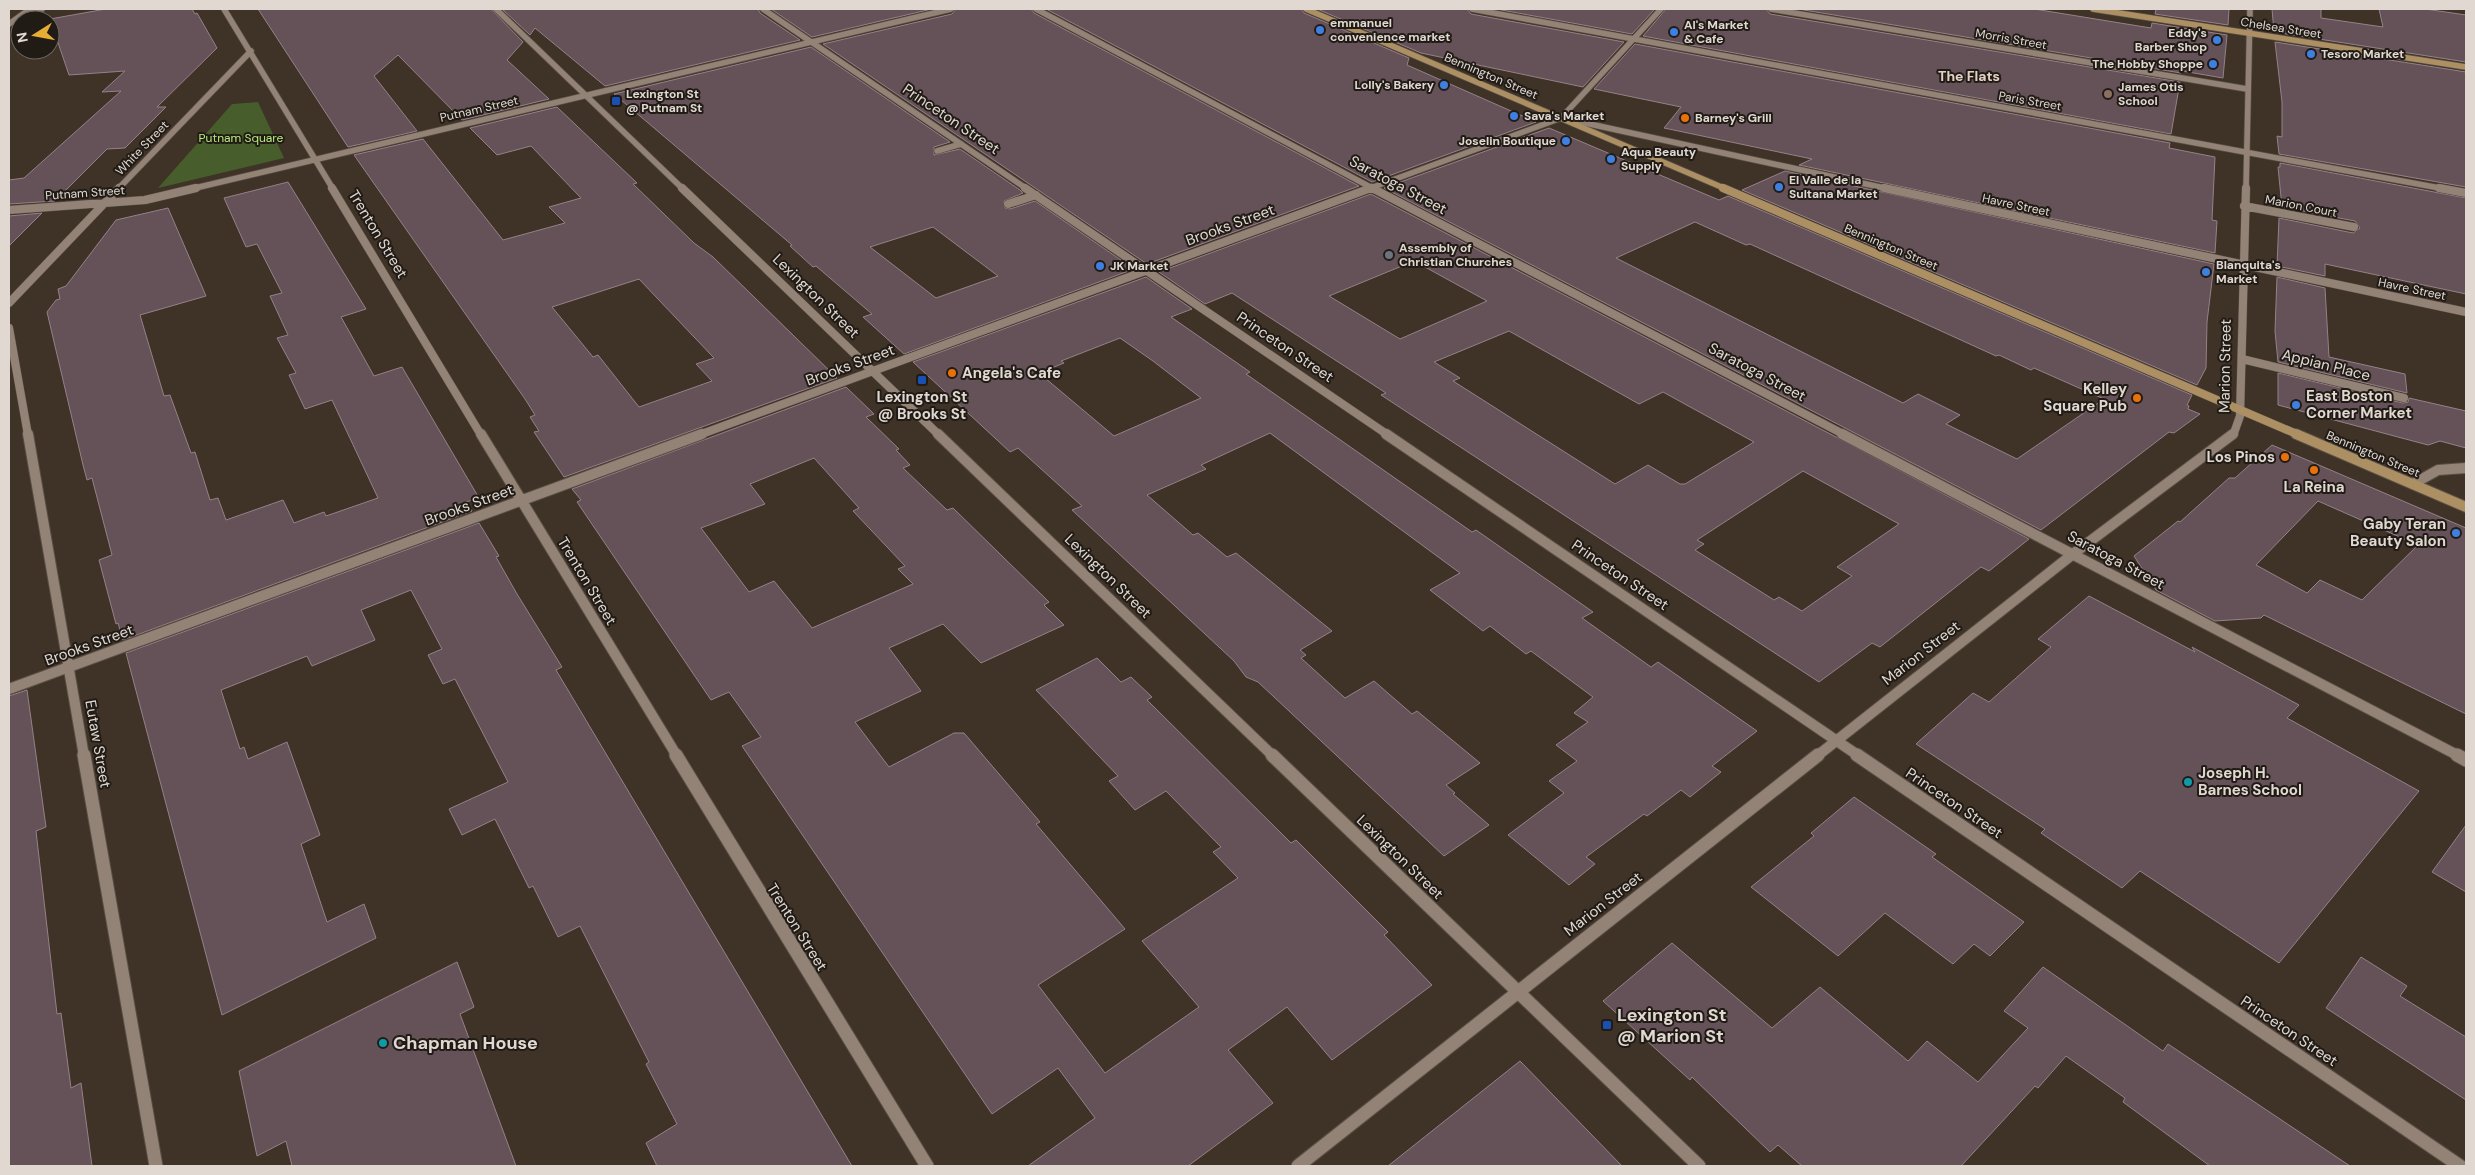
<svg xmlns="http://www.w3.org/2000/svg" width="2475" height="1175" viewBox="0 0 2475 1175" font-family="'DM Sans',sans-serif">
<style>
.green{fill:#475d2b}
.building{fill:#655259;stroke:#958188;fill-rule:evenodd}
.lines{fill:none;stroke-linecap:round;stroke-linejoin:round}
.lane-far1-casing{stroke:#5a4f45;stroke-width:7}
.lane-casing{stroke:#5a4f45;stroke-width:9}
.street-far3-casing{stroke:#5a4f45;stroke-width:7}
.street-far2-casing{stroke:#5a4f45;stroke-width:9}
.street-far1-casing{stroke:#5a4f45;stroke-width:12}
.street-casing{stroke:#5a4f45;stroke-width:15}
.secondary-far2-casing{stroke:#5a4f45;stroke-width:7}
.secondary-far1-casing{stroke:#5a4f45;stroke-width:9}
.secondary-casing{stroke:#5a4f45;stroke-width:12}
.lane-far1{stroke:#938376;stroke-width:5.5}
.lane{stroke:#938376;stroke-width:8}
.street-far3{stroke:#938376;stroke-width:5.5}
.street-far2{stroke:#938376;stroke-width:8}
.street-far1{stroke:#938376;stroke-width:10}
.street{stroke:#938376;stroke-width:13}
.secondary-far2{stroke:#ac9064;stroke-width:5.5}
.secondary-far1{stroke:#ac9064;stroke-width:8}
.secondary{stroke:#ac9064;stroke-width:10}
.shop-dot{fill:#3f7fe0;stroke:#211b16;stroke-width:2}
.education-dot{fill:#8d6e63;stroke:#211b16;stroke-width:2}
.transit-dot{fill:#1a4fb4;stroke:#211b16;stroke-width:2}
.food-dot{fill:#e8710a;stroke:#211b16;stroke-width:2}
.worship-dot{fill:#6b7280;stroke:#211b16;stroke-width:2}
.culture-dot{fill:#0f9aa8;stroke:#211b16;stroke-width:2}
.labels{text-anchor:middle;dominant-baseline:central;stroke-width:4;stroke-linejoin:round;paint-order:stroke}
.far-poi-label{font-size:12px;font-weight:bold;fill:#e0d8d1;stroke:#211b16;text-anchor:start}
.far-street-label{font-size:12px;fill:#e0d8d1;stroke:#211b16}
.far-park-label{font-size:12px;fill:#b7e97a;stroke:#211b16}
.far-neighbourhood-label{font-size:14px;font-weight:bold;fill:#e3d2c4;stroke:#211b16}
.street-label{font-size:15px;fill:#e0d8d1;stroke:#211b16}
.poi-label{font-size:15px;font-weight:bold;fill:#e0d8d1;stroke:#211b16;text-anchor:start}
.near-poi-label{font-size:18px;font-weight:bold;fill:#e0d8d1;stroke:#211b16;text-anchor:start}
</style>
<rect width="100%" height="100%" fill="#3f3227"/>
<path class="green" d="M258,102L284,158L158,188L232,104Z"/>
<path class="building" d="M106,9H192L195,14L197,13L217,48L157,107H166L125,148L107,149L55,201L9,204V180L24,178L121,91L102,92L125,71L69,75L50,19Z
M258,9H491L523,42L507,60L549,99L462,120L398,55L374,76L417,131L348,147Z
M502,9H758L760,13L800,40L605,86L535,28L530,35Z
M771,9H932L812,37Z
M956,9H1031L1034,13L1359,186L1147,264L823,44L952,14Z
M1046,9H1301L1304,13L1409,58L1407,65L1536,122L1372,182Z
M1317,9H1467L1471,14L1624,42L1583,87L1421,53Z
M1496,9H1655L1632,34Z
M1666,9H1766L1770,14L2180,82L2171,134L1643,36Z
M1798,9H2034L2151,28L2152,23L2227,35L2223,78L2182,71L2181,73Z
M2156,9H2229L2228,25L2155,14Z
M2272,9H2321V18L2383,27L2379,9H2425L2466,15V62L2274,32Z
M2275,42L2466,72V187L2279,154L2277,136L2282,137V102Z
M1635,44L2170,143L2169,148L2215,157L2212,220L2217,221L2215,253L1799,165L1812,159L1664,128L1681,107L1594,89Z
M811,47L950,142L934,147V155L960,149L1020,190L1023,193L1004,201L1005,208L1010,209L1035,201L1134,269L904,354L863,317L872,314L816,266L813,267L790,246L792,245L614,94ZM933,227L998,276L936,298L870,247Z
M557,107L637,183L633,184L694,243L713,257L837,378L564,477L534,432L539,431L530,417L535,415L525,399L354,155L423,139L503,240L565,223L549,207L581,198L531,146L497,155L470,128ZM639,279L714,358L696,364L712,381L639,407L598,355L593,357L552,307Z
M1549,128L1719,200L1728,196L2192,395L2187,405L2189,406L2188,409L2200,414L2174,433L2169,432L2041,530L1384,188ZM1695,222L1746,245L1750,244L1996,356L1999,355L2031,370L2034,368L2104,399L2017,459L1946,424L1960,415L1918,394L1903,403L1616,258Z
M2280,163L2466,198V294L2325,264V276L2277,266L2279,218L2353,233L2360,228L2355,221L2282,207L2278,167H2280Z
M1785,171L2214,264L2207,322L2206,368L2197,385L1742,190Z
M288,182L366,309L341,317L374,376L402,367L479,498L466,502L472,511L123,640L118,623L116,624L99,560L112,555L92,478L87,480L83,465L47,312L56,300L60,299L58,289L66,286L116,220L168,208L206,296L140,315L164,396L170,395L191,453L195,452L210,500L218,498L226,520L283,500L294,523L324,512L326,516L378,498L332,400L305,409L289,375L296,373L277,338L288,335L270,296L282,293L257,244L246,247L224,198Z
M1371,194L1836,437L2029,539L1989,571L1981,567L1880,647L1872,643L1819,682L1381,395L1386,393L1232,293L1205,304L1159,272ZM1414,261L1487,301L1400,339L1329,296ZM1509,331L1639,404L1663,392L1754,442L1685,484H1680L1648,465L1615,484L1453,381L1460,378L1434,362ZM1803,471L1899,524L1837,567L1852,576L1802,611L1779,597L1774,600L1695,550L1704,544L1697,540Z
M42,213L9,246V216Z
M1146,277L1192,309L1171,317L1250,372L1246,374L1472,532L1476,530L1593,612L1582,618L1651,667L1658,662L1757,731L1712,766L1721,772L1690,797L1681,790L1647,816L1644,814L1586,857L1595,864L1569,885L1508,835L1564,793L1549,781L1577,761L1556,745L1588,722L1574,713L1593,697L1531,651L1526,654L1490,626L1483,631L1430,590L1460,573L1270,433L1201,465L1206,469L1147,495L1193,535L1198,533L1227,557L1236,553L1332,631L1300,650L1306,655L1301,658L1345,698L1374,681L1412,714L1417,711L1480,763L1446,785L1455,793L1453,794L1489,825L1444,856L1258,682L1246,677L1234,661L1072,510L1082,506L1018,448L1010,452L913,362ZM1120,338L1153,361L1201,398L1114,436L1039,373L1064,363L1061,361Z
M2277,277L2325,288L2329,357L2405,374L2407,393L2278,362L2275,331Z
M2278,373L2403,403L2408,402L2409,398L2466,411V448L2440,441L2428,445L2278,405Z
M846,387L874,414L866,417L899,449L896,450L910,465L903,468L947,510L953,508L1049,602L1044,605L1064,625L981,663L943,624L889,648L921,691L855,722L889,767L954,733H964L1040,822L1036,824L1125,929L1038,985L1105,1073L1199,1007L1142,941L1238,878L1213,852L1221,847L1166,791L1135,810L1109,781L1118,776L1036,690L1097,658L1121,682L1131,677L1152,697L1147,700L1291,843L1296,840L1388,932L1384,935L1432,985L1332,1060L1287,1007L1228,1050L1273,1103L1188,1166H1028L1095,1118L1058,1068L992,1114L742,746L761,737L729,692L711,700L577,502L581,500L572,489ZM814,458L859,508L853,511L905,566L898,569L913,584L812,628L774,581L749,592L701,528L765,504L750,484Z
M2272,445L2466,528V714L2264,615L2261,618L2215,621L2156,590L2134,556L2178,521L2180,522L2229,478H2235ZM2318,501L2352,516L2418,545L2362,600L2320,580L2307,593L2256,565Z
M479,523L499,556L496,557L517,594L562,667L556,670L852,1166H657L646,1143L677,1124L646,1064L649,1062L580,926L558,937L533,886L529,888L495,819L462,835L449,809L508,782L455,679L443,684L428,655L442,649L411,590L361,610L375,640L312,666L307,656L221,690L240,749L244,747L248,759L287,742L320,835L301,844L327,922L364,904L376,938L222,1015L126,653Z
M2089,596L2195,652L2192,647L2299,705L2287,718L2419,791L2279,963L2140,871L2122,888L2041,833L2045,829L1916,744L1973,693L1989,702L2051,647L2038,639Z
M27,690L46,827L36,831L57,1014L61,1013L71,1088L81,1083L92,1166H9V696Z
M1854,797L1936,854L1932,857L2024,922L1990,956L1974,944L1953,964L1885,913L1838,956L1751,887L1814,836L1811,833Z
M2466,825V892L2432,872Z
M1672,943L1772,1028L1820,987L1908,1061L1927,1041L1978,1082L2028,1028L2004,1011L2043,967L2163,1051L2168,1044L2350,1166H2210L2123,1102L2125,1098L2066,1056L2038,1088L2035,1086L1961,1166H1802L1778,1145L1770,1152L1692,1077L1690,1080L1603,1001Z
M2361,957L2407,986L2400,996L2466,1037V1100L2326,1008Z
M457,962L474,1007L460,1014L516,1166H292L286,1141L257,1156L239,1071Z
M1520,1061L1622,1166H1388Z"/>
<g class="lines">
<g class="lane-far1-casing">
<path id="lane-far1" d="M937,151L961,144"/>
</g>
<g class="lane-casing">
<path id="lane" d="M1008,204L1036,195"/>
</g>
<g class="street-far3-casing">
<path id="street-far3" d="M224,9L333,189
M496,9L683,189
M763,9L1027,189
M1036,9L1374,189
M1472,9L2445,189
M1771,9L2247,89
M27,11L42,9
M9,24L30,9
M1562,118L1889,189
M118,189L251,51
M191,189L951,9
M1368,189L1561,118L1661,9
M2246,189L2250,9"/>
</g>
<g class="street-far2-casing">
<path id="street-far2" d="M332,188L481,435
M682,188L939,435
M1025,188L1388,435
M1372,188L1845,435
M1884,188L2466,312
M2439,188L2466,193
M2244,206L2354,227
M9,210L145,200L196,188
M9,303L119,188
M9,328L28,435
M2242,359L2404,398
M699,435L1371,188
M2231,435L2234,433L2240,416L2246,188"/>
</g>
<g class="street-far1-casing">
<path id="street-far1" d="M28,434L84,756
M481,434L677,756
M938,434L1273,756
M1386,434L1859,756
M1842,434L2459,756
M2413,484L2438,470L2466,468
M9,689L702,434
M1817,756L2073,554L2233,434"/>
</g>
<g class="street-casing">
<path id="street" d="M84,755L156,1166
M676,755L927,1166
M1272,755L1699,1166
M1857,755L2460,1166
M2457,755L2466,760
M1298,1166L1818,755"/>
</g>
<g class="secondary-far2-casing">
<path id="secondary-far2" d="M1306,9L1726,189
M2093,9L2466,67"/>
</g>
<g class="secondary-far1-casing">
<path id="secondary-far1" d="M1723,188L2299,435"/>
</g>
<g class="secondary-casing">
<path id="secondary" d="M2296,434L2466,507"/>
</g>
<use href="#lane-far1" class="lane-far1"/>
<use href="#lane" class="lane"/>
<use href="#street-far3" class="street-far3"/>
<use href="#street-far2" class="street-far2"/>
<use href="#street-far1" class="street-far1"/>
<use href="#street" class="street"/>
<use href="#secondary-far2" class="secondary-far2"/>
<use href="#secondary-far1" class="secondary-far1"/>
<use href="#secondary" class="secondary"/>
</g>
<g class="shop-dot">
<circle cx="1320" cy="30" r="5"/>
<circle cx="1674" cy="32" r="5"/>
<circle cx="2217" cy="40" r="5"/>
<circle cx="2311" cy="54" r="5"/>
<circle cx="2213" cy="64" r="5"/>
<circle cx="1444" cy="85" r="5"/>
<circle cx="1514" cy="116" r="5"/>
<circle cx="1566" cy="141" r="5"/>
<circle cx="1611" cy="159" r="5"/>
<circle cx="1779" cy="187" r="5"/>
<circle cx="1100" cy="266" r="5"/>
<circle cx="2206" cy="272" r="5"/>
<circle cx="2296" cy="405" r="5"/>
<circle cx="2456" cy="533" r="5"/>
</g>
<circle class="education-dot" cx="2108" cy="94" r="5"/>
<g class="transit-dot">
<rect x="611" y="96" width="10" height="10" rx="2.5"/>
<rect x="917" y="375" width="10" height="10" rx="2.5"/>
<rect x="1602" y="1020" width="10" height="10" rx="2.5"/>
</g>
<g class="food-dot">
<circle cx="1685" cy="118" r="5"/>
<circle cx="952" cy="373" r="5"/>
<circle cx="2137" cy="398" r="5"/>
<circle cx="2285" cy="457" r="5"/>
<circle cx="2314" cy="470" r="5"/>
</g>
<circle class="worship-dot" cx="1389" cy="255" r="5"/>
<g class="culture-dot">
<circle cx="2188" cy="782" r="5"/>
<circle cx="383" cy="1043" r="5"/>
</g>
<g class="labels">
<g class="far-poi-label">
<text x="1330" y="23">emmanuel<tspan x="1330" dy="14">convenience market</tspan></text>
<text x="1684" y="25">Al's Market<tspan x="1684" dy="14">&amp; Cafe</tspan></text>
<text x="2207" y="33" text-anchor="end">Eddy's<tspan x="2207" dy="14">Barber Shop</tspan></text>
<text x="2321" y="54">Tesoro Market</text>
<text x="2203" y="64" text-anchor="end">The Hobby Shoppe</text>
<text x="1434" y="85" text-anchor="end">Lolly's Bakery</text>
<text x="2118" y="87">James Otis<tspan x="2118" dy="14">School</tspan></text>
<text x="626" y="94">Lexington St<tspan x="626" dy="14">@ Putnam St</tspan></text>
<text x="1524" y="116">Sava's Market</text>
<text x="1695" y="118">Barney's Grill</text>
<text x="1556" y="141" text-anchor="end">Joselin Boutique</text>
<text x="1621" y="152">Aqua Beauty<tspan x="1621" dy="14">Supply</tspan></text>
<text x="1789" y="180">El Valle de la<tspan x="1789" dy="14">Sultana Market</tspan></text>
<text x="1399" y="248">Assembly of<tspan x="1399" dy="14">Christian Churches</tspan></text>
<text x="2216" y="265">Blanquita's<tspan x="2216" dy="14">Market</tspan></text>
<text x="1110" y="266">JK Market</text>
</g>
<g class="far-street-label">
<text transform="translate(2281 28) rotate(9)">Chelsea Street</text>
<text transform="translate(2011 39) rotate(10)">Morris Street</text>
<text transform="translate(1491 76) rotate(23)">Bennington Street</text>
<text transform="translate(2030 101) rotate(10)">Paris Street</text>
<text transform="translate(479 109) rotate(-13)">Putnam Street</text>
<text transform="translate(142 148) rotate(-46)">White Street</text>
<text transform="translate(85 193) rotate(-4)">Putnam Street</text>
<text transform="translate(2016 205) rotate(12)">Havre Street</text>
<text transform="translate(2301 206) rotate(11)">Marion Court</text>
<text transform="translate(1891 247) rotate(23)">Bennington Street</text>
<text transform="translate(2412 289) rotate(12)">Havre Street</text>
<text transform="translate(2373 454) rotate(23)">Bennington Street</text>
</g>
<g class="far-park-label">
<text x="241" y="138">Putnam Square</text>
</g>
<g class="far-neighbourhood-label">
<text x="1969" y="76">The Flats</text>
</g>
<g class="street-label">
<text transform="translate(951 119) rotate(34)">Princeton Street</text>
<text transform="translate(1398 185) rotate(28)">Saratoga Street</text>
<text transform="translate(1230 225) rotate(-20)">Brooks Street</text>
<text transform="translate(378 234) rotate(59)">Trenton Street</text>
<text transform="translate(816 296) rotate(44)">Lexington Street</text>
<text transform="translate(1285 347) rotate(34)">Princeton Street</text>
<text transform="translate(850 365) rotate(-20)">Brooks Street</text>
<text transform="translate(2326 365) rotate(14)">Appian Place</text>
<text transform="translate(2225 366) rotate(-89)">Marion Street</text>
<text transform="translate(1757 372) rotate(28)">Saratoga Street</text>
<text transform="translate(469 505) rotate(-20)">Brooks Street</text>
<text transform="translate(2116 560) rotate(28)">Saratoga Street</text>
<text transform="translate(1620 575) rotate(34)">Princeton Street</text>
<text transform="translate(1108 576) rotate(44)">Lexington Street</text>
<text transform="translate(587 581) rotate(59)">Trenton Street</text>
<text transform="translate(89 645) rotate(-20)">Brooks Street</text>
<text transform="translate(1921 653) rotate(-38)">Marion Street</text>
<text transform="translate(98 744) rotate(80)">Eutaw Street</text>
<text transform="translate(1954 803) rotate(34)">Princeton Street</text>
<text transform="translate(1400 857) rotate(44)">Lexington Street</text>
<text transform="translate(1603 904) rotate(-38)">Marion Street</text>
<text transform="translate(797 927) rotate(58)">Trenton Street</text>
<text transform="translate(2289 1031) rotate(34)">Princeton Street</text>
</g>
<g class="poi-label">
<text x="962" y="373">Angela's Cafe</text>
<text x="2127" y="389" text-anchor="end">Kelley<tspan x="2127" dy="17">Square Pub</tspan></text>
<text x="2306" y="396">East Boston<tspan x="2306" dy="17">Corner Market</tspan></text>
<text x="922" y="397" text-anchor="middle">Lexington St<tspan x="922" dy="17">@ Brooks St</tspan></text>
<text x="2275" y="457" text-anchor="end">Los Pinos</text>
<text x="2314" y="487" text-anchor="middle">La Reina</text>
<text x="2446" y="524" text-anchor="end">Gaby Teran<tspan x="2446" dy="17">Beauty Salon</tspan></text>
<text x="2198" y="773">Joseph H.<tspan x="2198" dy="17">Barnes School</tspan></text>
</g>
<g class="near-poi-label">
<text x="1617" y="1015">Lexington St<tspan x="1617" dy="21">@ Marion St</tspan></text>
<text x="393" y="1043">Chapman House</text>
</g>
</g>
<rect width="2475" height="1175" fill="none" stroke="#e0d8d1" stroke-width="20"/>
<g transform="translate(35 35) rotate(259)"><circle r="24" fill="#211b16" stroke="#6d6761"/>
<path d="M0-4L9 19L0 12L-9 19Z" fill="#e5ad35"/>
<text y="-8" font-size="14" font-weight="bold" text-anchor="middle" fill="#e0d8d1">N</text>
</g>
</svg>
